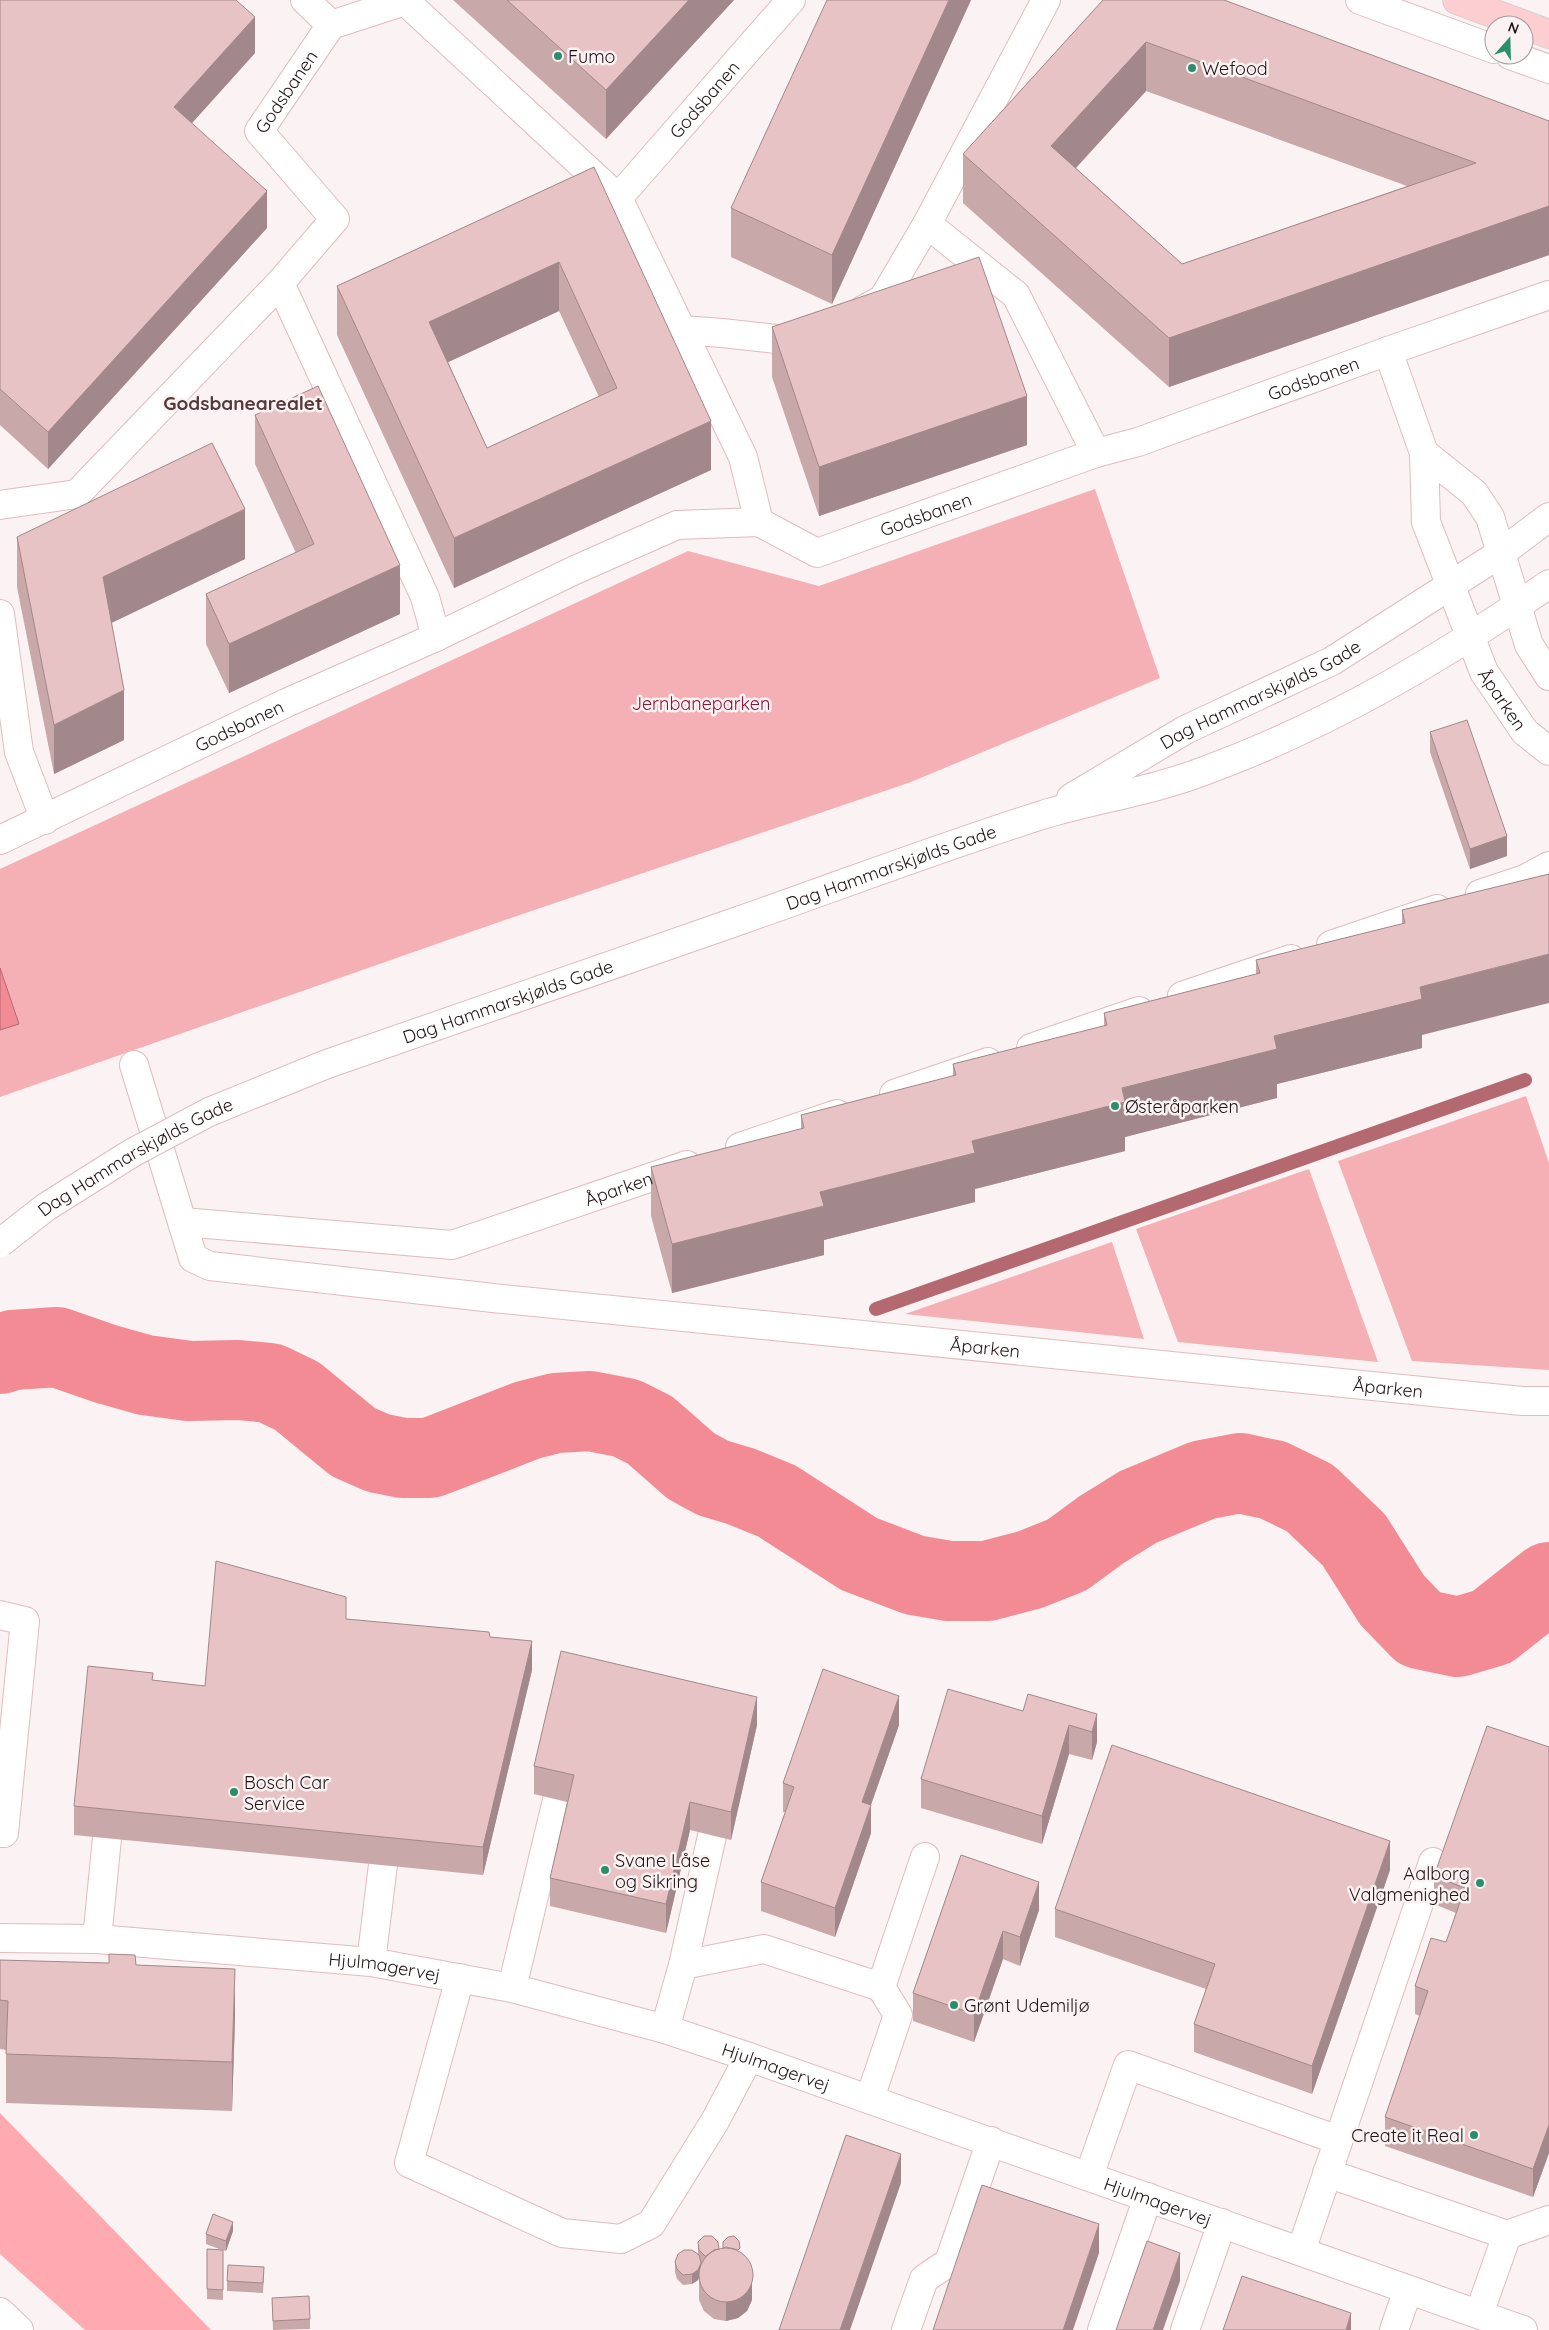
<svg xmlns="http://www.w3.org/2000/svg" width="1549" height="2330" viewBox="0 0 1549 2330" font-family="Quicksand,sans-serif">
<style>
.green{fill:#f5b0b5}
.forest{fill:#ffaab0}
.water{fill:#f38b95;stroke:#b4686f}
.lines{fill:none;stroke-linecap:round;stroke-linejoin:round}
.stream{stroke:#b4686f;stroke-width:14}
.river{stroke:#f38b95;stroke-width:80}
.minor-casing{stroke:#e0bcbe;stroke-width:30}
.major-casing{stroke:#d3d0d0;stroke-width:30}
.minor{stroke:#fff;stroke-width:28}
.major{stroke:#fcced1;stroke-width:28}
.minor-bridge-casing{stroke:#e0bcbe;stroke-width:30;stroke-linecap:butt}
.minor-bridge{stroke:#fff;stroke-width:28}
.wall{fill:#c8a8a9;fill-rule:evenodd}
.shaded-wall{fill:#a2888a}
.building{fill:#e8c3c5;stroke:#a2888a;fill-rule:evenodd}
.poi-dot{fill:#2a8e6a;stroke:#faf2f3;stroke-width:2}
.labels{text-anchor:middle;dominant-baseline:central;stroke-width:5;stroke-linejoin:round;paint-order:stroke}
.poi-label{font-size:18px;fill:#221516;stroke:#faf2f3;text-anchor:start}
.street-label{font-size:18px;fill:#221516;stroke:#faf2f3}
.park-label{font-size:18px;fill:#8f1332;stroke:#faf2f3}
.neighbourhood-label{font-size:19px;font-weight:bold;fill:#56393b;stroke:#faf2f3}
</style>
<rect width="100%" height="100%" fill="#faf2f3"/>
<path class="green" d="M1095,489L1160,678L911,782L502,921L0,1097V869L688,551L819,586Z
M1526,1096L1549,1163V1370L1412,1361L1338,1161Z
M1309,1169L1378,1362L1178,1342L1136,1229Z
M1112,1242L1144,1339L905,1314Z"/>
<path class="forest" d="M0,2113L211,2330H85L0,2254Z"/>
<path class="water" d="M0,968L19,1024L0,1030Z"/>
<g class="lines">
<path class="stream" d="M876,1309L1525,1080"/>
<path class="river" d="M0,1354L13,1350L57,1347L106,1364L145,1375L189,1381L238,1380L270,1383L297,1396L353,1442L378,1453L403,1458H430L528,1420L556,1413L590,1411L626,1418L650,1430L691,1466L713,1478L740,1486L777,1501L859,1554L914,1575L949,1581H987L1029,1570L1067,1555L1101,1530L1138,1507L1203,1480L1240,1473L1273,1480L1310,1498L1354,1540L1392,1600L1420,1629L1458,1637L1492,1627L1549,1582"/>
<g class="minor-casing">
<g id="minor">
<path d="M305,0L331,25"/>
<path d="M1360,0L1494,49"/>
<path d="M1510,55L1549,69"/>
<path id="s1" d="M618,198L791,0"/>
<path d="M927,224L1016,295L1096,453"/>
<path d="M280,283L425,597L436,637"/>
<path d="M863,310L883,299L927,224L1046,0"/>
<path d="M682,330L722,333L794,341L808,335"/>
<path id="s2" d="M1388,351L1424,453L1426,522L1484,672L1525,732L1549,751"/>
<path d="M1424,453L1474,493L1490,517L1529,645L1549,676"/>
<path id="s3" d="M0,505L77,494L280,283L335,219L259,131L331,25L405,1L618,198L743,457L759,522"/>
<path d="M0,614L19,752L45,820"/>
<path id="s4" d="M1071,798L1185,730L1332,661L1501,553L1549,517"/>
<path id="s5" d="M0,840L286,703L436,637L575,570L677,525L759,522L817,553L1096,453L1138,442L1388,351L1549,295"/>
<path d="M1480,894L1525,879L1549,866"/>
<path id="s6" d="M741,920C841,885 941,847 1042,815C1095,799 1152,791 1204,771C1327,726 1441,659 1549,584"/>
<path d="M1331,945L1437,909"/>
<path d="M1182,996L1291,959"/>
<path d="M1031,1048L1139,1011"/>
<path id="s7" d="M134,1065L193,1258L210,1266L493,1298L1522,1401H1549"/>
<path d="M894,1094L988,1062"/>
<path d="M740,1147L837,1114"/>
<path id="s8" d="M183,1222L452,1245L687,1165"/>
<path d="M0,1615L25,1621L4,1833H0"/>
<path id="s9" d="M0,1938L97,1939L371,1962L512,1988L665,2029L749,2057L1523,2330"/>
<path d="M97,1939L107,1838"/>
<path d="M371,1962L383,1865"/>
<path d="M683,1965L764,1949L881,1987"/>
<path d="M460,1978L409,2163L562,2233L621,2239L651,2224L715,2121L749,2057"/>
<path d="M512,1988L557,1800"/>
<path d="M665,2029L683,1965L712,1836"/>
<path d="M870,2098L898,2015L881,1987L925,1857"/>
<path d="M1327,2173L1507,2235"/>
<path d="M1089,2176L1128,2065L1338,2140"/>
<path d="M1301,2251L1433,1862"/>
<path d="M0,2312L19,2330"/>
<path d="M1479,2314L1507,2235L1549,2220"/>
<path d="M906,2330L924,2279L949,2262L991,2141"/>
<path d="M1102,2330L1148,2197"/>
<path d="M1185,2330L1222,2223"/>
<path d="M1394,2330L1408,2290"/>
</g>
</g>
<g class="major-casing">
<path id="major" d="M1457,0L1549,34"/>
</g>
<use href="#minor" class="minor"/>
<use href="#major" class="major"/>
<g class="minor-bridge-casing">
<g id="minor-bridge">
<path id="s10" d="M0,1243L46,1207L132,1153L209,1112L327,1064L741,920"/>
</g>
</g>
<use href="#minor-bridge" class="minor-bridge"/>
</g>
<path class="wall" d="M0,0L255,53L192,123L267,228L48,469L0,425Z
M453,0H734L606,139Z
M971,0L832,304L731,257V208Z
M1103,0L1549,121V255L1169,387L963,203V154ZM1146,91L1407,186L1182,264L1076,168Z
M594,167L711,470L454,588L337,335V286ZM559,311L599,397L487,448L448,362Z
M772,327L1027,445L819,516L772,377Z
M255,415L400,614L229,693L206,644V594L296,553L255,464Z
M17,537L245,559L111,623L124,740L54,774L17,587Z
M1430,732L1507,856L1470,869L1430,752Z
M1549,874L1422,1035V1048L1277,1084V1098L1125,1137V1151L975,1189V1202L824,1240V1255L672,1293L651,1216V1167L801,1129V1115L953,1076V1064L1104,1026V1013L1256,974V960L1402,924V910Z
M346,1619L490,1637L532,1670L483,1875L74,1835V1806L153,1681L205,1686Z
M1097,1714V1742L1092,1760L1069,1754L1042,1844L921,1808V1779Z
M757,1725L731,1840L690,1830L666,1933L550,1906V1878L567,1802L534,1794V1766Z
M899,1725L871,1805V1833L835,1937L761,1911V1882L785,1812H783V1783Z
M1549,1747V2153L1533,2197L1385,2146V2117L1420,2016L1415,2014V1986L1446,1942L1456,1913L1434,1904V1876Z
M961,1855L1039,1910L1020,1966L1003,1959L974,2042L913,2021V1993Z
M1390,1870L1312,2094L1194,2052V2024L1206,1989L1055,1937V1909Z
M0,1960L136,1965L235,2018L232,2111L6,2103V2050L0,2049Z
M233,2231L226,2251L223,2250V2300L207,2299V2249L222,2250L206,2244V2234Z
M698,2242L719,2249L740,2252L752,2300L747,2311L738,2318L726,2321L714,2319L704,2311L699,2300V2277L698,2280L692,2284L683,2285L677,2279L675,2272V2262L698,2255Z
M264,2277L263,2293L227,2291V2281Z
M272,2298L310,2319V2329L273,2330Z"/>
<path class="shaded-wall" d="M689,0H734L606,139V90Z
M949,0H971L832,304V255Z
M255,17V53L174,143V107Z
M1146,42V91L1051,195V146Z
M267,191V228L48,469V432Z
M1549,206V255L1169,387V338Z
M559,262V311L429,371V322Z
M1027,396V445L819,516V467Z
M711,421V470L454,588V538Z
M245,509V559L103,627V577Z
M400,565V614L229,693V644Z
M124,690V740L54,774V725Z
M1507,836V856L1470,869V849Z
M1549,954V1003L1422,1035V1048L1277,1084V1098L1125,1137V1151L975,1189V1202L824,1240V1255L672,1293V1244L820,1192L1420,987Z
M532,1641V1670L483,1875V1847Z
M899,1696V1725L862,1830V1802Z
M757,1697V1725L731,1840V1812Z
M1097,1714V1742L1092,1760V1732Z
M1069,1725V1754L1042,1844V1816Z
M690,1802V1830L666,1933V1904Z
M871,1805V1833L835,1937V1908Z
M1390,1841V1870L1312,2094V2066Z
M1039,1882V1910L1020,1966V1937Z
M1003,1931V1959L974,2042V2014Z
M235,1969V2018L232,2111V2062Z
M1549,2125V2153L1533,2197V2169Z
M901,2154V2183L850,2330H840Z
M233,2222V2231L226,2251V2241Z
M1099,2224V2253L1073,2330H1063Z
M1180,2253V2281L1163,2330H1153Z
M701,2263V2273L698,2280L692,2284V2274Z
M752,2268V2300L747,2311L738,2318L726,2321V2302Z
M1351,2313V2330H1346Z"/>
<path class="building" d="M0,0H236L255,17L174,107L267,191L48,432L0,389Z
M507,0H689L606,90Z
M827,0H949L832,255L731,208Z
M1103,0H1224L1549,121V206L1169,338L963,154ZM1146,42L1231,73L1476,163L1182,264L1051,146Z
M594,167L711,421L454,538L337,286ZM559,262L617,388L487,448L429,322Z
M979,257L1027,396L819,467L772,327Z
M318,386L400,565L229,644L206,594L314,544L255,415Z
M212,443L245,509L103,577L124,690L54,725L17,537Z
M1467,720L1507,836L1470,849L1430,732Z
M1549,874V954L1420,987L1422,999L1274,1036L1277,1049L1122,1088L1125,1102L972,1141L975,1153L820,1192L824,1206L672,1244L651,1167L804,1128L801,1115L956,1075L953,1064L1107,1025L1104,1013L1260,973L1256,960L1405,923L1402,910Z
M216,1561L346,1597V1619L489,1632L490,1637L532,1641L483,1847L74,1806L88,1666L153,1673L152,1680L205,1686Z
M561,1651L757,1697L731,1812L690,1802L666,1904L550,1878L574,1775L534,1766Z
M823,1669L899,1696L862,1802L871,1805L835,1908L761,1882L794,1787L783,1783Z
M948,1689L1023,1711L1028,1694L1097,1714L1092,1732L1069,1725L1042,1816L921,1779Z
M1487,1726L1549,1747V2125L1533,2169L1385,2117L1428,1991L1415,1986L1431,1938L1446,1942L1465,1888L1434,1876Z
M1112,1745L1390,1841L1312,2066L1194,2024L1215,1964L1055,1909Z
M961,1855L1039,1882L1020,1937L1003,1931L974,2014L913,1993Z
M109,1954L135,1955L136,1965L235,1969L232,2062L6,2054L8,2001L0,2000V1960L109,1963Z
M846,2135L901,2154L840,2330H779Z
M982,2185L1099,2224L1063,2330H933Z
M213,2214L233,2222L226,2241L206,2234Z
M704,2236H712L718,2242L719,2249L714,2250L706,2256H705L699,2250L698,2242Z
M734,2236L739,2241L740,2248L738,2250L726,2247L723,2248V2242L728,2237Z
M1147,2241L1180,2253L1153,2330H1116Z
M699 2275a27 27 0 1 1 54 0a27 27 0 1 1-54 0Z
M207,2249L223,2250V2290L207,2289Z
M684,2250H692L699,2255L701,2263L698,2270L692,2274L683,2275L677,2269L675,2262L678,2254Z
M228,2265L264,2267L263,2283L227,2281Z
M1242,2276L1351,2313L1346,2330H1223Z
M309,2296L310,2319L273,2321L272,2298Z"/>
<g class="poi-dot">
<circle cx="558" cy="56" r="5"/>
<circle cx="1192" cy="68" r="5"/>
<circle cx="1115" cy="1106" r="5"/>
<circle cx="234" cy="1792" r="5"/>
<circle cx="605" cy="1870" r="5"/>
<circle cx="1480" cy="1883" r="5"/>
<circle cx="954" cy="2005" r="5"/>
<circle cx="1474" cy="2135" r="5"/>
</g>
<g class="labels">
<g class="poi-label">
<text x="568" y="56">Fumo</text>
<text x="1202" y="68">Wefood</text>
<text x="1125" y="1106">Østeråparken</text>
<text x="244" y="1782">Bosch Car<tspan x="244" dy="21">Service</tspan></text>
<text x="615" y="1860">Svane Låse<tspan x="615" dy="21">og Sikring</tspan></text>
<text x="1470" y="1873" text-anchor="end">Aalborg<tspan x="1470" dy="21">Valgmenighed</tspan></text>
<text x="964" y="2005">Grønt Udemiljø</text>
<text x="1464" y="2135" text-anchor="end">Create it Real</text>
</g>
<g class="street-label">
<text stroke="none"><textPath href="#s3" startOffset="619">Godsbanen</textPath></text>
<text stroke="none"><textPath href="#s1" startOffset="131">Godsbanen</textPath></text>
<text stroke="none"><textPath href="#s5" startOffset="1421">Godsbanen</textPath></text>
<text stroke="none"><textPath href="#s5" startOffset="1010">Godsbanen</textPath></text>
<text stroke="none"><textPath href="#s4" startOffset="216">Dag Hammarskjølds Gade</textPath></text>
<text stroke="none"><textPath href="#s2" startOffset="371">Åparken</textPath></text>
<text stroke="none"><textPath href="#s5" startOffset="265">Godsbanen</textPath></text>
<text stroke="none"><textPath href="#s6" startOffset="159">Dag Hammarskjølds Gade</textPath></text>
<text stroke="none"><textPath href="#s10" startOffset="566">Dag Hammarskjølds Gade</textPath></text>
<text stroke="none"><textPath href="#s10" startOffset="161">Dag Hammarskjølds Gade</textPath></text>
<text stroke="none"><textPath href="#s8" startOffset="446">Åparken</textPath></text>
<text stroke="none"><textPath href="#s7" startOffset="1000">Åparken</textPath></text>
<text stroke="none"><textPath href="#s7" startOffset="1405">Åparken</textPath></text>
<text stroke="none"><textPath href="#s9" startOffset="386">Hjulmagervej</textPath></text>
<text stroke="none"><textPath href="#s9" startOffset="791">Hjulmagervej</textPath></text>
<text stroke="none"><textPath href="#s9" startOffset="1196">Hjulmagervej</textPath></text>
</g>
<g class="park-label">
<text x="701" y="703">Jernbaneparken</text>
</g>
<g class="neighbourhood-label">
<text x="243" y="403">Godsbanearealet</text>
</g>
</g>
<g transform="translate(1509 40) rotate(20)"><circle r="24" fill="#faf2f3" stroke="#a49a9b"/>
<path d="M0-4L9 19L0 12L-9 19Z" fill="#2a8e6a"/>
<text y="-8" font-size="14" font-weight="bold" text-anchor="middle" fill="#221516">N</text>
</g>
</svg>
